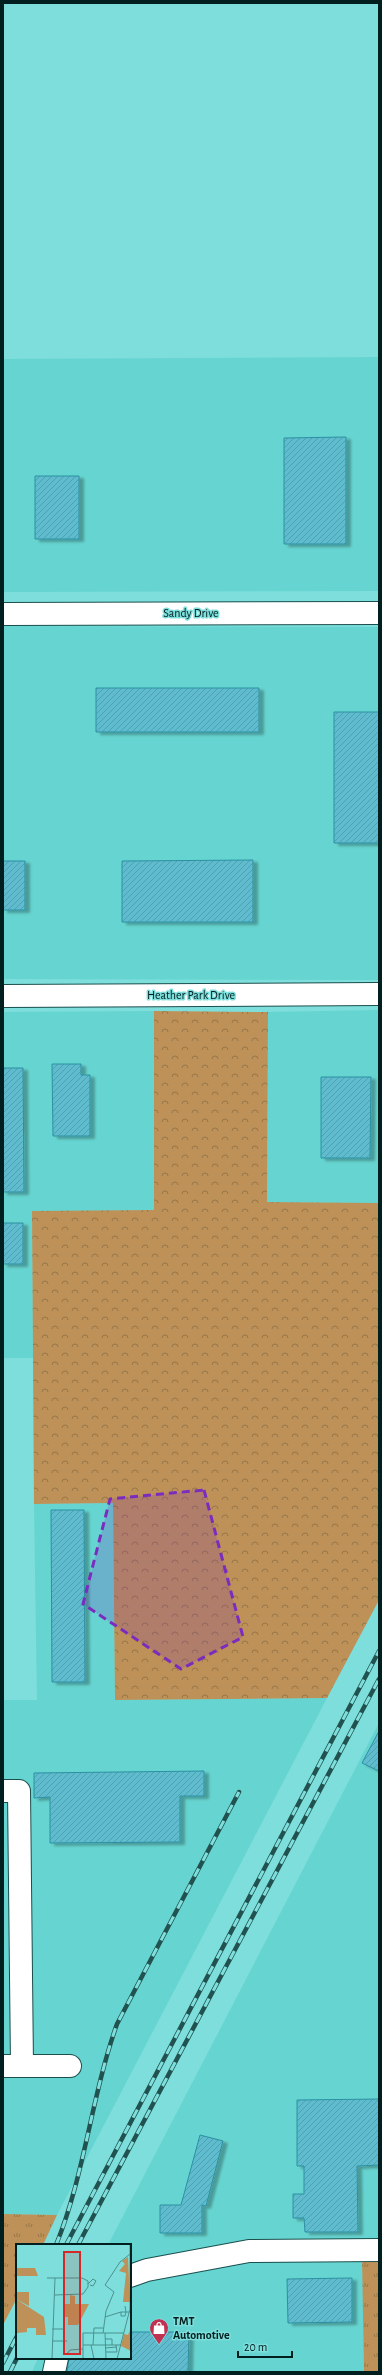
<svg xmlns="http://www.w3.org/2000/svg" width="382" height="2375" viewBox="0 0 382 2375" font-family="'Alegreya Sans',sans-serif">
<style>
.built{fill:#66d4d0}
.grass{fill:url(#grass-tufts)}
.forest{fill:url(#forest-crowns)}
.building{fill:url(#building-hatch);stroke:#2c90a2;filter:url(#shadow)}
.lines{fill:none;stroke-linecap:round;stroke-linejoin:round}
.minor-casing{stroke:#1a4f4e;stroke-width:24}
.minor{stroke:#fff;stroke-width:22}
.rail-casing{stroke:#215250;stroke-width:4.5}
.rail{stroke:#7ddedb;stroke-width:3;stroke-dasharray:9;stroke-linecap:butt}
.marked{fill:#7b2cbf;fill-opacity:0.2;stroke:#7b2cbf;stroke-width:3;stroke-dasharray:8 5;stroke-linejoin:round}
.labels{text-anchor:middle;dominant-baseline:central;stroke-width:3;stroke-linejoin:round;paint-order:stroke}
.street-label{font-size:12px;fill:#001f1e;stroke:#7ddedb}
.poi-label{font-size:12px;font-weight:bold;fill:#001f1e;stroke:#7ddedb;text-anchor:start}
.inset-road{fill:none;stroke:#4b928f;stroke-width:1}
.view{fill:#d62828;fill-opacity:0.15;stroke:#d62828;stroke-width:2}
.inset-edge{fill:none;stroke:#001f1e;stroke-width:2}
</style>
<defs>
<pattern id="grass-tufts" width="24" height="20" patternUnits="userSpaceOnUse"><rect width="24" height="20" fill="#bd9157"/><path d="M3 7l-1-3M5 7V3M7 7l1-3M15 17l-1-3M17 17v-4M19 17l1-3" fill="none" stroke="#977647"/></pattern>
<pattern id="forest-crowns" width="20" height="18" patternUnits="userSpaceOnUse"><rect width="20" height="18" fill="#bd9157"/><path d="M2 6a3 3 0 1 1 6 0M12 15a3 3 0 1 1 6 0" fill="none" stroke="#977647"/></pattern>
<pattern id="building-hatch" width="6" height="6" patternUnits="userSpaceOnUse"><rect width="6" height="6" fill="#5ebcce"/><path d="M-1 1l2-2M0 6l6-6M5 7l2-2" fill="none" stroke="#50a1b0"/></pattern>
<filter id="shadow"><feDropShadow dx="4.5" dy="2.5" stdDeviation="1" flood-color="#0004"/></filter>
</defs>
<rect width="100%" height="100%" fill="#7ddedb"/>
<path class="built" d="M379,357V591L3,592V359Z
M3,626L379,627V980L3,979Z
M379,1010V1203L267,1202L268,1012Z
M154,1011V1210L32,1212L33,1358H3V1012Z
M113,1503L115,1700L327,1698L57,2215L3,2214V1700H37L34,1504Z
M379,1723V2243H362L364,2372H32L38,2358H130V2245H108Z"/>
<path class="grass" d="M3,2214L57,2215L43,2245H17V2298L3,2325Z
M362,2258H379V2372H364Z"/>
<path class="forest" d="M154,1011L268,1012L267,1202L379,1203V1600L327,1698L115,1700L113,1503L34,1504L32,1211L154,1210Z"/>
<path class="building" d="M346,437V544H284V438Z
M35,476H79V539H35Z
M96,688H259V732H96Z
M334,712H379V843H334Z
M253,860V922H122V861Z
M3,861H25V910H3Z
M52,1064H81V1075H90V1136H53Z
M3,1068H23L24,1192H3Z
M321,1077H371L370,1158H321Z
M3,1223H23V1264H3Z
M51,1510H84L85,1682H52Z
M379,1731V1771L362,1763Z
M204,1771V1796H180V1842L50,1843V1797L34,1798V1773Z
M379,2099V2165L357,2166L358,2232H305L304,2218H293V2194H304V2166H297V2100Z
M200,2135L223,2141L206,2206L202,2205V2233H160V2205H181Z
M352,2278V2322L288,2323L287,2279Z
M130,2332H189L188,2372H67L69,2358H130Z"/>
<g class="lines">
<g class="minor-casing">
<path id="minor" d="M3,614L379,613
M3,996L379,994
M3,1791H19L22,2066
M3,2066H70
M130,2276L147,2270L249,2251L379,2250
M54,2372L57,2358"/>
</g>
<use href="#minor" class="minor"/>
<g class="rail-casing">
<path id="rail" d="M56,2245C85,2174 91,2097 117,2024L239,1792
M66,2245L379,1651
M78,2245L379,1679
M3,2363L17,2336
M10,2372L17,2358"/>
</g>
<use href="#rail" class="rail"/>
</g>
<path class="marked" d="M204,1490L243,1637L181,1669L83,1604L110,1499Z"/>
<defs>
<g id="shop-pin" transform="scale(1)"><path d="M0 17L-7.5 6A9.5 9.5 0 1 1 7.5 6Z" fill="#c13152" stroke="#7ddedb"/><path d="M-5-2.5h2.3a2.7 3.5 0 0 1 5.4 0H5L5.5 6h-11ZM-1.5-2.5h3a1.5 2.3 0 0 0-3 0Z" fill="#fff"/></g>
</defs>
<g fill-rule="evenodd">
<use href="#shop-pin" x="159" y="2328"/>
</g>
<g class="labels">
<g class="street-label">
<text x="191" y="613">Sandy Drive</text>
<text x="191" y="995">Heather Park Drive</text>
</g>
<g class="poi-label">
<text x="173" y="2321">TMT<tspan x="173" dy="14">Automotive</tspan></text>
</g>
</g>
<g transform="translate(16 2244)">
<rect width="115" height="115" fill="#7ddedb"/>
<path d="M0,24H19L22,32H0ZM0,55L28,73L30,91H20V84H11V88L1,89Z" fill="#bd9157"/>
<path d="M112,13L114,58H107L110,29L103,27L109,20L106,17ZM0,48H13V62L0,55ZM54,51L59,52V60H73L62,81H52V73H49V60H54ZM114,86H115V107L105,102L108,90L112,91Z" fill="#bd9157"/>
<path class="inset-road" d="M31,34H66L72,37M72,40L77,35L80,37L77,42L74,41M39,51L67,50L72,43V37M109,62L110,68L109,72H105V68H114M89,73L105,68M36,85H48V97M87,89L90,67L98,48L89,41L104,18L114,10M89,89L90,115M89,95H96V101M36,97H51M67,101H105M75,101L78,115M77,101L78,84H87M89,104L101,103M90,108H101L100,101M50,111L54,106L67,105M20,115H115M36,115L39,34M67,115V89H108M101,115L114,65V0"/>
<path class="view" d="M48,8H64V110H48Z"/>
<rect width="115" height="115" class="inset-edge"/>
</g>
<rect width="382" height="2375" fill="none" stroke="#001f1e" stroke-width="8"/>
<path d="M238 2351v6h54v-6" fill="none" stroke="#001f1e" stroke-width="2"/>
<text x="244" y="2351" font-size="12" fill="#001f1e" stroke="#7ddedb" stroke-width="3" paint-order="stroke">20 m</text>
</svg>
